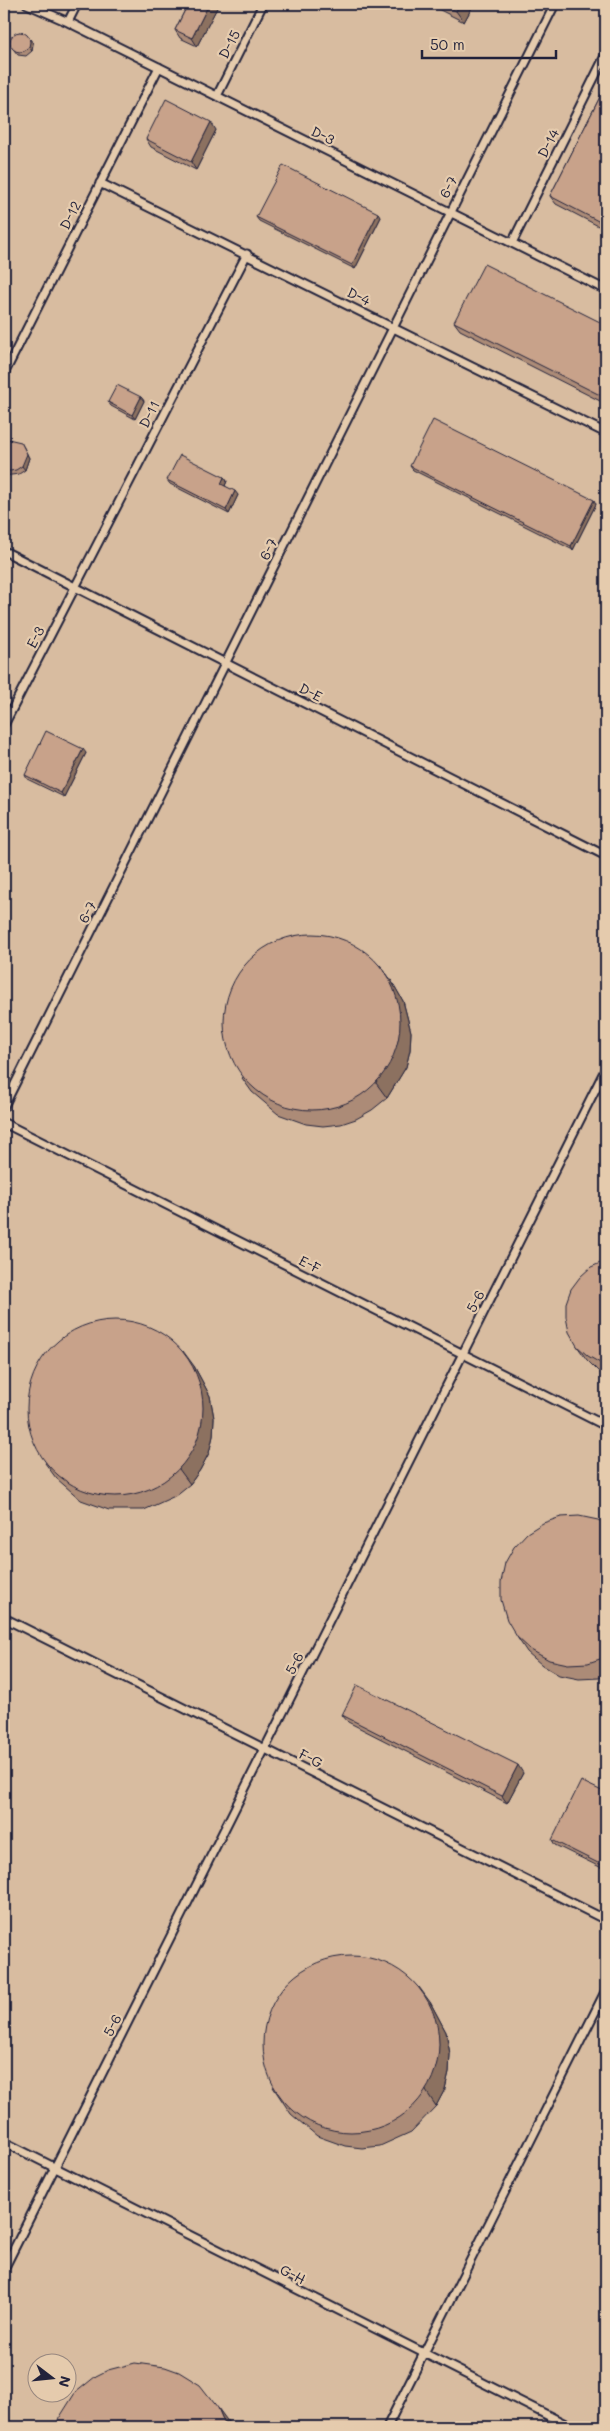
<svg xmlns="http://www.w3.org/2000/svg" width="610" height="2431" viewBox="0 0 610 2431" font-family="Mali,sans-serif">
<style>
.built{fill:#d8bca0;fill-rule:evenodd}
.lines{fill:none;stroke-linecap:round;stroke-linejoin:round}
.service-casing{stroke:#22223b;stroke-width:11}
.service{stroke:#e5cbad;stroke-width:7}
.wall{fill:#ac8b77;stroke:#22223b}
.shaded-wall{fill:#8c7161;stroke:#22223b}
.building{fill:#c8a28a;stroke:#22223b}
.labels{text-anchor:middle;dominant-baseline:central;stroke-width:4.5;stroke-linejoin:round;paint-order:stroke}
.street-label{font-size:14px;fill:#22223b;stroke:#e5cbad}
</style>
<rect width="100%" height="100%" fill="#e5cbad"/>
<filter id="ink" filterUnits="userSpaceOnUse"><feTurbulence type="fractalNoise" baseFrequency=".02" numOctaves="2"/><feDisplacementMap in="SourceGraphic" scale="10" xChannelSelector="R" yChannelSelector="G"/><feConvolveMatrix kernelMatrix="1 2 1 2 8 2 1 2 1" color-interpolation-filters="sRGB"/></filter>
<g filter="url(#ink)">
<path class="built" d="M4,4H606V2427H4ZM38,2364H68V2394H38Z"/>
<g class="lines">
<g class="service-casing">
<path id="service" d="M27,4L68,22L606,290
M68,22L77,4
M217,96L263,4
M100,183L606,433
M512,243L606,54
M4,374L159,67
M4,551L606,856
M4,725L247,254
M4,1106L555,4
M4,1123L606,1426
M4,1618L606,1920
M4,2142L571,2427
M4,2269L606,1068
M387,2427L606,1990"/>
</g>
<use href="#service" class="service"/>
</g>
<path class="wall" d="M188,4H219L197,46L180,38L175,30Z
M429,4H474L464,22L430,5Z
M33,43L32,51L26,56L18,55L10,45Z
M606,85V230L556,204L550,196Z
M216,130L196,170L151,147L146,139Z
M256,217H381L355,269L259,221Z
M454,322L606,325V404L460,330Z
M141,397L144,401L135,419L111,406L108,402Z
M4,441L23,446L29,458L25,470L19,474L4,476Z
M410,466L596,504L573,550L413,470Z
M224,477L227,481L225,486L238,495L229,514L170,484L167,480Z
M86,753L64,797L27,779L25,775Z
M380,965L391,980L403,1001L411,1032L410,1050L406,1067L387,1098L372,1110L356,1119L341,1124L323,1126L306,1124L278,1114L252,1092L242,1078Z
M606,1261V1375L598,1371L587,1360L577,1346Z
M194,1366L210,1396L214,1418L213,1436L209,1453L200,1470L190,1484L175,1496L144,1510H109L81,1500L56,1478L45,1463Z
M606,1524V1675L599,1678L579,1679L559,1675L542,1665L527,1652L517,1637Z
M342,1715L523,1773L507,1803L348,1722Z
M606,1793V1870L555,1845L552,1840Z
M430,2002L446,2032L450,2054L449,2072L445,2089L436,2106L411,2132L380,2146L362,2148L345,2146L317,2136L291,2114L273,2087Z"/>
<path class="shaded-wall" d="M209,4H219L197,46L192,38Z
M460,4H474L464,22L456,11Z
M30,39L33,43L32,51L29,47Z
M211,122L216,130L196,170L191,162Z
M378,213L381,217L355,269L352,265Z
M606,215V228L602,223Z
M141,397L144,401L135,419L132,415Z
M21,442L29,458L25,470L22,466Z
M224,477L227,481L224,488L221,484Z
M235,491L238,495L229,514L226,510Z
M4,494L6,501L4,508Z
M594,500L596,504L573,550L571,546Z
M83,749L86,753L64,797L61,793Z
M380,965L391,980L403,1001L411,1032L410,1050L406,1067L387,1098L376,1083Z
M183,1351L194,1366L210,1396L214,1418L213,1436L209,1453L200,1470L190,1484L179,1469Z
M518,1765L523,1773L507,1803L502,1796Z
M4,1823L5,1831L4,1851Z
M419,1987L430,2002L446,2032L450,2054L449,2072L445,2089L436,2106L426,2091Z
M218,2408L229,2423L231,2427H226Z"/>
<path class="building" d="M188,4H209L192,38L175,30Z
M442,4H460L456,11Z
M10 42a10 10 0 1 1 20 0a10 10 0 1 1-20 0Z
M606,85V215L602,223L550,196Z
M166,99L211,122L191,162L146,139Z
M283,165L378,213L352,265L256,217Z
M484,264L606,325V398L454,322Z
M117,385L141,397L132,415L108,402Z
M433,420L594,500L571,546L410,466Z
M8,439L21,442L27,454L22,466L16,470L4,472V441Z
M180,455L224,477L221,484L235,491L226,510L167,480Z
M46,731L83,749L61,793L25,775Z
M224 1022a88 88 0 1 1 176 0a88 88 0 1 1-176 0Z
M605,1261H606V1364H602L588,1356L577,1346L569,1332L566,1317V1303L571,1289L580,1277L591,1267Z
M27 1408a88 88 0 1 1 176 0a88 88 0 1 1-176 0Z
M579,1516L598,1520L606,1524V1657L588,1663L568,1664L549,1660L531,1650L517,1637L507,1620L501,1600V1582L505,1563L514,1547L527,1533L543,1523L561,1517Z
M357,1685L518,1765L502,1796L342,1715Z
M581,1781L606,1793V1867L552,1840Z
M263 2044a88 88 0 1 1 176 0a88 88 0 1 1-176 0Z
M135,2363L165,2367L179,2372L200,2385L218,2408L226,2427H57L58,2420L75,2393L96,2376L108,2370Z"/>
</g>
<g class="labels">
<g class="street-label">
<text transform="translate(229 44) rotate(-63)">D-15</text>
<text transform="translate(323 135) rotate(26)">D-3</text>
<text transform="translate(548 143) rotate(-63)">D-14</text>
<text transform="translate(448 187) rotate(-63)">6-7</text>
<text transform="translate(70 215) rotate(-63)">D-12</text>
<text transform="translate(359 296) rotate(26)">D-4</text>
<text transform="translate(149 414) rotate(-63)">D-11</text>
<text transform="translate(268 549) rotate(-64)">6-7</text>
<text transform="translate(35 637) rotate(-63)">E-3</text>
<text transform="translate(311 692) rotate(27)">D-E</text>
<text transform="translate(87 912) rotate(-63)">6-7</text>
<text transform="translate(310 1264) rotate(27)">E-F</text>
<text transform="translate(475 1301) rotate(-63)">5-6</text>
<text transform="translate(294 1663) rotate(-63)">5-6</text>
<text transform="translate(311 1758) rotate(27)">F-G</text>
<text transform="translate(112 2025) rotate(-63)">5-6</text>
<text transform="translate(293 2274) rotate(27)">G-H</text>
</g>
</g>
<rect width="610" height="2431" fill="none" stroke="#e5cbad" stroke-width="20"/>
<rect x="10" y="10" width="590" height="2411" fill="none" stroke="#22223b" stroke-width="2" filter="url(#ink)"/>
<g transform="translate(52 2378) rotate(106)"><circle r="24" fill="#e5cbad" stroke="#97877f"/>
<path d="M0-4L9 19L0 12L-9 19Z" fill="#22223b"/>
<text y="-8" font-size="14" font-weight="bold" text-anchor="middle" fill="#22223b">N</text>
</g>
<path d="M422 50v8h134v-8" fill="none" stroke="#22223b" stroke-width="2.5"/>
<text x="430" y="50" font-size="15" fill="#22223b" stroke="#e5cbad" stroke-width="4" paint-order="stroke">50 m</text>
</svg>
